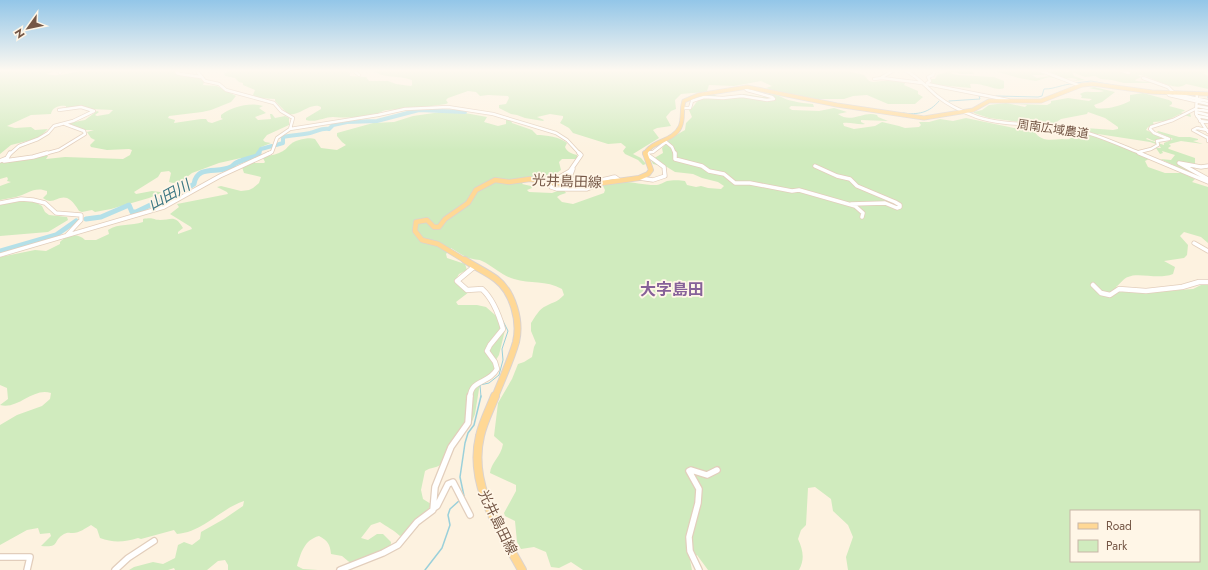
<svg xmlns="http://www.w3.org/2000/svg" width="1208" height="570" viewBox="0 0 1208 570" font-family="Jost,'Noto Sans JP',sans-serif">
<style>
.green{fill:#d0ebbe;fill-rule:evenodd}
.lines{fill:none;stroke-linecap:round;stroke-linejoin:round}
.stream-far1{stroke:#9ad0da;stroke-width:1}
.stream{stroke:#9ad0da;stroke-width:1.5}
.river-far1{stroke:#b4e0e8;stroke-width:4}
.river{stroke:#b4e0e8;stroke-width:5}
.minor-far3-casing{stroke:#e2cebc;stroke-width:4}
.minor-far2-casing{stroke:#e2cebc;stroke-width:5}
.minor-far1-casing{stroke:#e2cebc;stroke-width:6}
.minor-casing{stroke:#e2cebc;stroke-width:8}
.major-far3-casing{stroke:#dbd3cf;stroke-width:5}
.major-far2-casing{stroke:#dbd3cf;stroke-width:6}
.major-far1-casing{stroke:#dbd3cf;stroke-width:8}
.major-casing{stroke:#dbd3cf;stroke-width:10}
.minor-far3{stroke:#fff;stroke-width:2.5}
.minor-far2{stroke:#fff;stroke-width:3.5}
.minor-far1{stroke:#fff;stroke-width:4.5}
.minor{stroke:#fff;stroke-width:5.5}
.major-far3{stroke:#ffd895;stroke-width:3.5}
.major-far2{stroke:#ffd895;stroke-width:4.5}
.major-far1{stroke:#ffd895;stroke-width:6}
.major{stroke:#ffd895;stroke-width:8}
.labels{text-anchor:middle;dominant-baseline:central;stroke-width:3.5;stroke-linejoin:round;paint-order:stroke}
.far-street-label{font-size:12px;fill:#755746;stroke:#fff6e7}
.street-label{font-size:14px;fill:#755746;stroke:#fff6e7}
.water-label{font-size:15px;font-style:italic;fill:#3c7783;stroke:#fff6e7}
.quarter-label{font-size:16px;font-weight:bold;fill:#866199;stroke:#fff6e7}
</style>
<rect width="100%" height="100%" fill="#fdf2e0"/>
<path class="green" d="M0,70H56L47,74C60,78 73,71 86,70C116,68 147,70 177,70V74L199,78L204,82L203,85L217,86L236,96L231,102L211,110L202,112L169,116L168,118L175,120L174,123L201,119H206L208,122L212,123L223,119L221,118V115C231,107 250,102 263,106L259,108L266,113L255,117L258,120L271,119L270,114H272L275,118L285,116L289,118V125L267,135L263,140L265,142L271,143L261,147L258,155L249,159L242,160L241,158L219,163L192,173L182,181L173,183L169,182L171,173L169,171L161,172L158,177L134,192L136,194L152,191L160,192L161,193L149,198L111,209L95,212L92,210L82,212L79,211C63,183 56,209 43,198L47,194V191C35,186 27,194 16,197C11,198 5,199 0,200V186L11,182L7,181L8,179L7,177L0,179V163L44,156H48L46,159L65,157L123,159L130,155L132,150L129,149L107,150L91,147L90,145L95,140L91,138L87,132L94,130H84L70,126L69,123L85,120L97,111L99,112L95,115L97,116L109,114L113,110L91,109L82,106L66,108V106C60,105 52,107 51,114L31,115L7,126L15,128L31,127L35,130L48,129L39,138L11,145L0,154Z
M226,70H346L350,73V76L366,77L369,81H388L396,84L411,86L412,85V80C399,75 383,79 372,70H845L864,75L869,81L873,82L892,80L905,83L904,85L918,91V94L923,97L915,104H888L867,95L853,96L844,99H812L780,93L766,88L772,86L761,81L734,86L709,85L707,91L704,92L681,94L675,100L676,109L671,111L666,117L671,126L657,128L653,130L659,138L633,154L641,158L646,164L643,165L638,160L625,154L623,151L626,147L621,143L608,144L573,133L569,128L560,123L563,118V116L550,114L537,117L544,120L543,121L525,118L517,115L511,114L499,108V105L506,104L509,98L508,96L488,95L480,96L476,92L468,91L448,98L446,100L448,103L446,104C427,107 407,108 388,110C383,110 380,113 376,114C363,118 347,118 333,117C324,117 316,123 306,120V118L321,109V107C311,101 299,117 288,114L275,101V99L258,98L253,95L255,90L243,85V83L239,82L235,78L225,76L224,74L227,72Z
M944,70L972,71L974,74H960L954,72L950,73L957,75L994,77L1004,81V88C997,92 982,82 970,84L971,88L938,85L928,83L931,79H935L937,75L946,72Z
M991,70H1034L1038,71L1045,75H1032L1037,78L1050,76L1059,79L1049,77L1036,81L1019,78Z
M1044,70H1066L1067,72L1069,71L1066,70H1196L1208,72L1203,73L1208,76V89L1186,84C1176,93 1153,77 1141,75H1138L1141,77L1135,80L1136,81L1150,82L1145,80L1155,83H1124L1112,80L1101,79L1095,76L1085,77L1072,72L1074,76L1085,80L1073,81L1078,79L1071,78L1065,79L1049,73L1051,72Z
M1094,87L1115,92L1102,102L1094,105L1096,108C1106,110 1120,106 1130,101V95L1143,93L1169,100L1172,102V104L1169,106L1184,110L1185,111L1181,112L1183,113H1190L1191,117L1180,114L1166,121L1153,122L1154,125L1148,127L1146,130L1166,139L1159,137L1162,139L1154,141L1147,138L1146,139L1164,145V143L1173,139L1157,132L1158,131L1179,137H1190L1198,139V140L1193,141L1203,144L1181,141L1169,144L1171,146L1168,148L1169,149L1195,158V164L1180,162L1193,174L1160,159L1171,160L1175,155L1162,151L1163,153L1160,154L1156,148H1161L1159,145L1150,142L1098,134V135L1144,156L1149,159L1145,161L1148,167L1165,173H1182L1195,179L1192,182L1208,187V243L1201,237L1184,232L1180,236L1188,245L1187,255L1184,258L1164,261L1175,267L1173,274C1158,280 1139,272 1128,277C1124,278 1120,284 1116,287L1121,291L1138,293L1193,289L1203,284H1208V570H848L846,557L853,537L848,525L833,511L831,499L815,487L808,488L806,525L801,530L798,539C803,550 805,559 799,570H708L697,555L690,560L692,570H583L571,562L559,568L551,567L546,552L534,547L521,549L517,542L515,521L505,516L504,513L516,491V485L490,473C491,462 501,457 503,444L494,436L498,403L512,379L518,364L524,362L532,357L534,347L536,343L531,331V323C535,317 539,309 546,306C555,301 556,303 564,295L562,289C546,280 530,284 514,279C502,276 493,266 482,261C479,259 476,260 473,259C465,258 458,252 451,248L446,254L447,258L465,264L467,270L459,274L455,281L469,292L456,302L458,305H477L486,307L502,321L505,330L499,355L494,363V370L482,381L479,389L475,414L471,424L464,433L451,445L440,465C436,468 431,467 425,471L421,490L423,499L431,504C428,514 417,516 411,524C407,530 407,533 400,536C394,530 387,527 380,522L371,525L361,538L368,540L377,534H383L391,542L390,551L354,566L342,556L331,554C330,544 328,541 319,536C304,540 301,553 297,566L303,569L318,570H228V565L225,560L218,561L207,570H175L174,568L168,570H129L134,567L153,562L163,564L175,558L178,545L184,542L192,545L200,539L201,532L224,519L243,506L244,501C220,509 203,532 177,534L174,530L141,539L138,538C125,542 113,543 100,538L97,529L91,525C86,528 79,533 73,533C69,533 68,532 64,534C52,541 61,548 41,546L51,536L50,533L40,534L38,528L27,530L0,545V425L17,415L42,406L50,399L51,393C33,387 18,410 0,405L8,399L7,388L0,385V257L35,250L46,251L60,244V242C67,235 77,232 85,240H96L109,234L108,230C119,223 131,226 143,222V219C154,217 153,220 160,220C171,220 175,214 183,228L178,232V234L192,229L191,227L170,214L179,207L177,204L228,194L227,192L217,187L221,186L241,191L249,190L253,188L259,183L261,177L244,173L242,167L251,163H264L265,162L263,158C269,155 276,155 281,152C286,150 287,147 291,144C295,140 309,137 315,139L321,148L337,150L346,145L342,142L337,136V133L373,123L394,122L413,116L441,112L465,113L487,117L484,122L498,126L506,124V119L511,120L512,123L532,130L537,135C546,135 560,137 567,143L565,147C567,152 572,154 577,155V159H562L559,162L561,170C551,178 538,178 526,179L522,184L531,186L532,188L527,190L529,192L552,193L563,189L566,193L560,195L557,197L562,202L573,204L604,193L605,190L603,186C619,177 638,185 655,185C660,185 662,183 667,181C672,180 680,180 685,181L687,185L696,187L701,186L708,188L721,189L724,186L718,182L702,178L693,174L675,172L667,167L653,164L651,160L663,153L662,148L671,138L685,130L686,123L692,117L689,110C695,107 694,102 702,98L703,95H715L719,97H732L743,94L763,97L765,96V94C780,93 781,99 793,101C800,103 806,103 813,104L814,107L791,106L789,108L792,110L819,111L834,108L847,112L838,114C852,124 864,110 877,115L878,117L888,121L861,120V122L865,124C858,125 851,122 843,123L844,126L854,129L875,126L882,122L899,126L905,128L919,127L921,125L919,122H929L940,119L953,121L966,118L1014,128L1039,127L1040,128L1034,131C1041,142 1051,140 1062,139C1065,139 1069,140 1071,138C1076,136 1078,132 1085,132L1072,127L1113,130L1118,129V127L1105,118L1088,112L1087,114L1061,119L1055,123L1069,128L989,118L974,113V112L982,110L989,105L1006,103L1025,107L1027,105L1015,104L1047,105L1051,103V101L1068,98L1089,101L1092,99L1081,98L1082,96L1080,94C1086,89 1096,94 1104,91L1089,88ZM1071,511H1199V561H1071Z
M24,201L35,202L42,206L45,212L49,215L67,217L68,220L48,232L0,236V204Z"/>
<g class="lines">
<path class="stream-far1" d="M1076,83L1091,81L1118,86
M996,96L1038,97L1042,96L1044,89C1056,89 1062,84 1073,84
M1208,96V98
M949,101L980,99L979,96H981
M903,113C918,115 929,113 939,101
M481,397L480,385L489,383L499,375L503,360L502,349L508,331L502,319"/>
<path class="stream" d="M464,496L460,477L465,443L468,433L474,425L481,396
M425,570L442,548L450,525L448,515L450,509L460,500"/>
<path class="river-far1" d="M276,145L283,143V137C292,135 301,135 310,133C318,131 321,128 329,129L333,125L347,122L377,121L419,110L465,112
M258,154L261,149L272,146"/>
<path class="river" d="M86,219L101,217L129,205L132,212H136L165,198L170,193L191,186L194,184C197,164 218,174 231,167C233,166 234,164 236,163C242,160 250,158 257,156L259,153
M0,251L56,235L76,221"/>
<g class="minor-far3-casing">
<path id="minor-far3" d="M176,70L177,73L180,74L201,77
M196,70L205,81L219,84L226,90L274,103L281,111L293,118L290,129
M353,70L359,75
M904,70C918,76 926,87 937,96C949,106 963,112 977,117C1004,126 1034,123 1061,127C1090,131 1115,143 1142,154
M1039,70L1078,85
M1120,70L1129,73
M60,73L62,70
M882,77L893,71L891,70
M1143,78L1168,87L1175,94L1208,101
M874,79L882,78L922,83
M927,84L1008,100
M930,85L927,83L930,81L928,77L933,75L935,70
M1167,92L1169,95L1208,104
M1197,93L1196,114L1208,132
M1197,106L1208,108
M682,108H690L692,101L704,97L723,98L742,96L767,100L774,99L772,97L747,90L744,87
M1196,112L1208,115
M1197,116L1208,118
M1200,121L1208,122
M1207,130L1197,128L1193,130L1208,138V141
M1139,152L1151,149L1158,145L1157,141L1169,139L1154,133L1150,129L1151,127L1173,120L1195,109L1208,111
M645,153L653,152L666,142L672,147L675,154
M645,153L647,154
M10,154L19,146L38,139L48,133L54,126L73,121L94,111L81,107L59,110
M44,154L59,150L85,134L84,131L65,124
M267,154L272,152L277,138L290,129L378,115L405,109L448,107L493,114L556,133L567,140L580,154"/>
</g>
<g class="minor-far2-casing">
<path id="minor-far2" d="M675,153V159L702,166L709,171L724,174L735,183H750L792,191L799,190L855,206L863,213L862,217
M1139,153L1208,182
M0,161L7,158L10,153
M4,161L33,157L47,153
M815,166L837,176L850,179L857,186L895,202L900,205V207L897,208L885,203L851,204
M1208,166L1201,167L1179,163L1208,179
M573,169L570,177C582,189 601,179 615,177L619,180
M639,178L653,180L665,176L664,167L645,153
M549,182L551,187L557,189H587L597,185
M556,183L558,178L570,171L581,155L579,153
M0,203L21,199L33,200L45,203L56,213L81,215V220L67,235
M1194,243L1208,251
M0,255L164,207L220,176L270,153"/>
</g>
<g class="minor-far1-casing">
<path id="minor-far1" d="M1093,285L1101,293L1110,295L1119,289L1146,291L1182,287L1199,282H1208
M470,397C471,379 489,384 497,369L495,362L487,351L490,345L503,329C499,315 493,299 482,289L467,290L457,281L475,266"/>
</g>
<g class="minor-casing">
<path id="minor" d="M434,508L437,506L448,484L453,482L470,515
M0,557H30L27,570
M115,570L128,558L154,541
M340,570L383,553L398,545L417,522L433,510L435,487L451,447L468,423L470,396
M699,570L690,551L689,537L698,503L699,489L689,471L691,470L707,475L717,470"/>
</g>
<g class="major-far3-casing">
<path id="major-far3" d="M645,154C651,141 674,141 680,127C684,119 681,109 684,101L698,95L747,87L837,105L924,118L973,110L989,101H1041L1082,85L1093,84L1152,92L1208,94"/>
</g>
<g class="major-far2-casing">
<path id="major-far2" d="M466,261L438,244L422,240L415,231L416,222L427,220L434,227H439L445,219L468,203L476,190L495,180L509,182L530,179L556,183L595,184L639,178L648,174L651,170L645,153"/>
</g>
<g class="major-far1-casing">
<path id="major-far1" d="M465,260C475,267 487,272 496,279C513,292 521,321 516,342C511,360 502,379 495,397"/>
</g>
<g class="major-casing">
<path id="major" d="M495,396C490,409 483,422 480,436C468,485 500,530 522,570"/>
</g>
<use href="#minor-far3" class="minor-far3"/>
<use href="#minor-far2" class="minor-far2"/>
<use href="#minor-far1" class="minor-far1"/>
<use href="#minor" class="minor"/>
<use href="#major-far3" class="major-far3"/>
<use href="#major-far2" class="major-far2"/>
<use href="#major-far1" class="major-far1"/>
<use href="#major" class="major"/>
</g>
<linearGradient id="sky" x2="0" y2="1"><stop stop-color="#93c6e8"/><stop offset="0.47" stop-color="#fef9f1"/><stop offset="1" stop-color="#fef9f1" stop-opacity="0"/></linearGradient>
<rect width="1208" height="150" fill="url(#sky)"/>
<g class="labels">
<g class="far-street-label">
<text transform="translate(1053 129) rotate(8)">周南広域農道</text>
</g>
<g class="street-label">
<text transform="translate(567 181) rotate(2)">光井島田線</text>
<text transform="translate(498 522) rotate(64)">光井島田線</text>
</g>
<g class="water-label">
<text transform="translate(169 195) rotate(-29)">山田川</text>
</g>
<g class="quarter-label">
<text x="672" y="289">大字島田</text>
</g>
</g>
<rect x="1070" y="510" width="130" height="52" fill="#fff6e7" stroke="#c8b6a7"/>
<rect x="1078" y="523" width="20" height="6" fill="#ffd895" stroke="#c8b6a7"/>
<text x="1106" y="530" font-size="12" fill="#755746">Road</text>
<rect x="1078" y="540" width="20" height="12" fill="#d0ebbe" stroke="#c8b6a7"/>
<text x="1106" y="550" font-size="12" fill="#755746">Park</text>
<g transform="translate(28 28) rotate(237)" stroke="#fff6e7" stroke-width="3" paint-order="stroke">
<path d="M0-3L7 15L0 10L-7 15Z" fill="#755746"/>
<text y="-6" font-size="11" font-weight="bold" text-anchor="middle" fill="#755746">N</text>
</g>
</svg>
